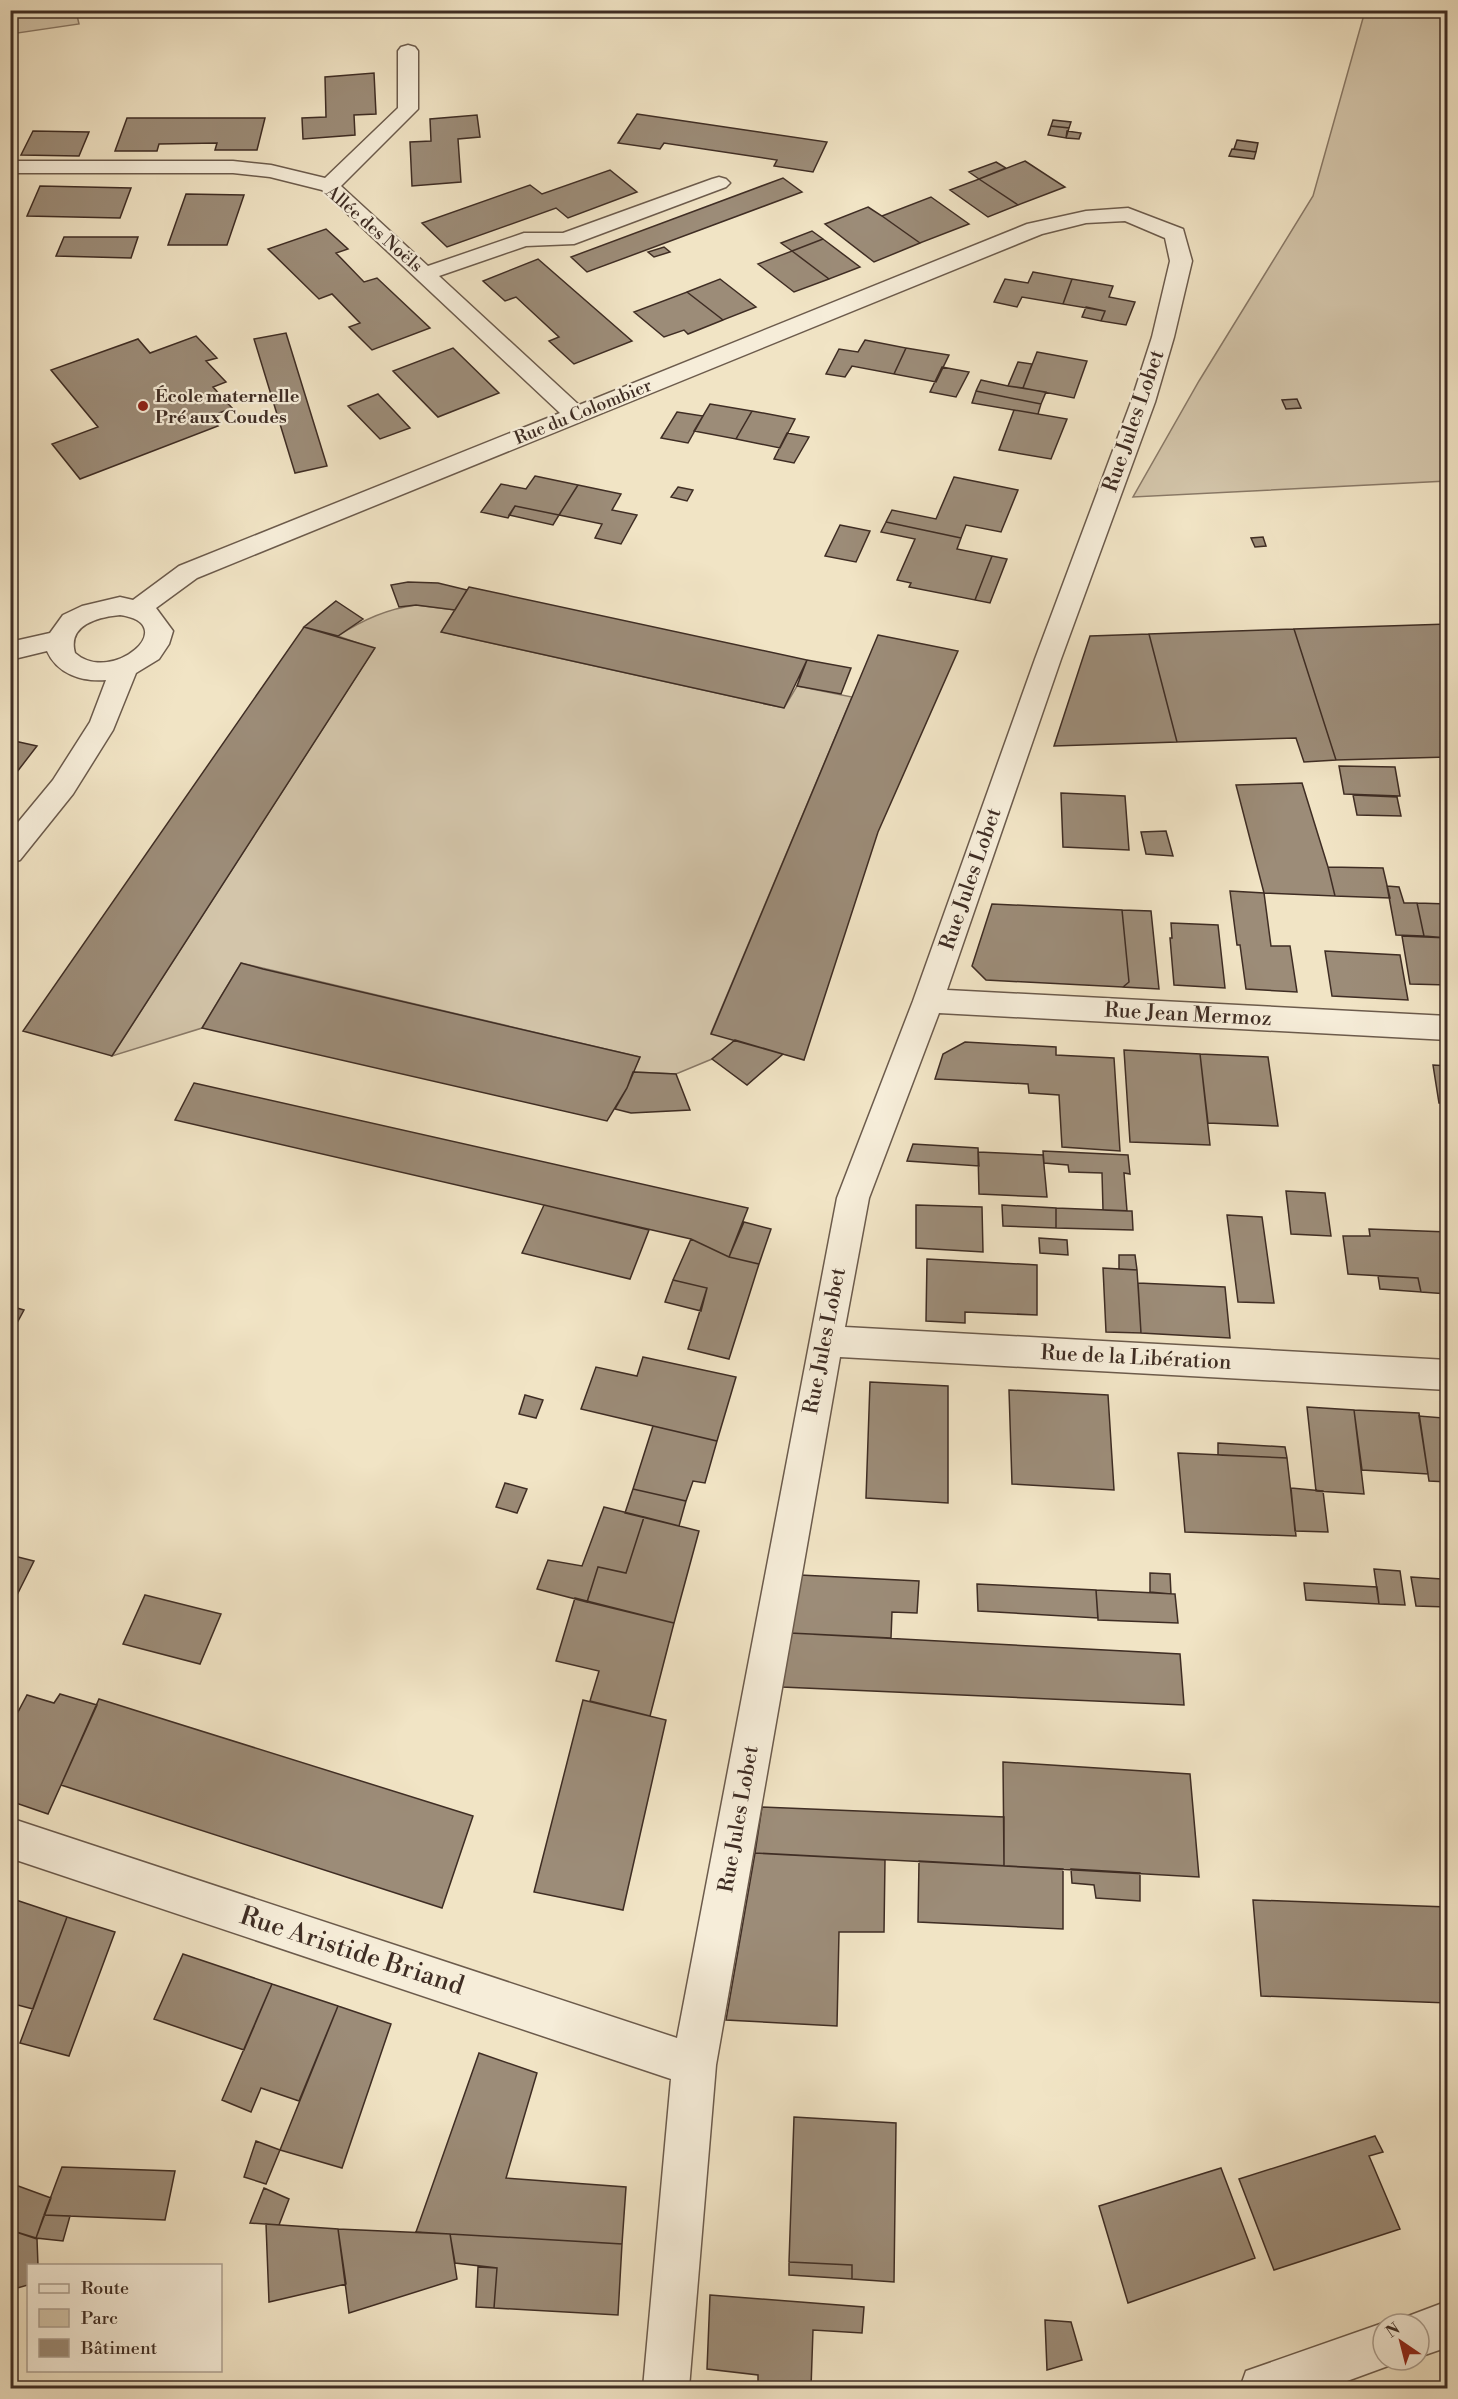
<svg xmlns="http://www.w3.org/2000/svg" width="1458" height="2399" viewBox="0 0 1458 2399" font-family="'Libre Bodoni',serif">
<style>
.green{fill:#d3c5aa;stroke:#897967;stroke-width:1.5}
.building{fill:#9c8c78;stroke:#3f2d24;stroke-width:1.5}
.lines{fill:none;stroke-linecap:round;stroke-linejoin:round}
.street-casing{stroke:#6c5b4c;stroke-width:3}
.street{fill:#f6edd9;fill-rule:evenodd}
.poi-dot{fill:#8f2418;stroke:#f6edd9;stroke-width:2}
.labels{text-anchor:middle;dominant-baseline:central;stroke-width:4.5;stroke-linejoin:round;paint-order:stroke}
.far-street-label{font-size:18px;fill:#3f2d24;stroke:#f6edd9}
.far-poi-label{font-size:18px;font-weight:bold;fill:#3f2d24;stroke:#f6edd9;text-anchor:start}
.street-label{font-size:21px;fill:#3f2d24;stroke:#f6edd9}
.near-street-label{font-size:26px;fill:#3f2d24;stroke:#f6edd9}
</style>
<rect width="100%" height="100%" fill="#f1e4c5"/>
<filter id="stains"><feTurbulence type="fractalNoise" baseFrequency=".00333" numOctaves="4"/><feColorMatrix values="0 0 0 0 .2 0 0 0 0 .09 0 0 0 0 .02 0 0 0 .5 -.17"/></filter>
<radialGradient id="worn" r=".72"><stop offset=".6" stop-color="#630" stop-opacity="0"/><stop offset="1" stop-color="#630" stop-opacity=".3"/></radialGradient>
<path class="green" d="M11,10L76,11L79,24L11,34Z
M1365,11H1447V481L1133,497L1199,381L1313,196Z
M416,605L455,610L442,632L784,708L797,686L852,697L711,1033L735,1040L712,1059L676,1074L633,1072L640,1057L241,963L202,1028L112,1056L374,649L338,636C362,620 386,609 416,605Z"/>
<path class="building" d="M374,73L376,114L354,115L355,135L303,139L302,118L326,117L325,77Z
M637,114L827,142L813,172L774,166L777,160L664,143L660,149L618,143Z
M477,115L480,137L458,139L461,182L412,186L410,142L431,141L430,119Z
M127,118H265L257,150H215L217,143L159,144L157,151H115Z
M1053,120L1071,122L1069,128L1051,126Z
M1051,126L1069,128L1066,138L1048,135Z
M33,131L89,132L79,156L21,155Z
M1067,131L1081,133L1079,139L1066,138Z
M1237,140L1258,143L1256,152L1234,149Z
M1232,149L1256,152L1254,159L1229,156Z
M1025,161L1065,187L1018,205L979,179Z
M996,162L1006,168L979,179L969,172Z
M610,170L637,192L568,218L556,208L447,247L422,223L530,185L542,194Z
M783,178L802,192L587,272L571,257Z
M979,179L1018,205L988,217L950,190Z
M40,186L131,188L120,218L27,216Z
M186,194L244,195L227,245H168Z
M931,197L969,224L920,243L882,216Z
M868,207L882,216L920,243L874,262L825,224Z
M326,229L348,249L336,253L364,282L377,278L430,328L372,350L349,327L360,323L332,294L319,299L268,249Z
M812,231L823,239L792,251L781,243Z
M64,237H138L131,258L56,256Z
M823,239L860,267L829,279L792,251Z
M664,247L670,252L654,257L648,252Z
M792,251L829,279L794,292L758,264Z
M538,259L632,341L574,364L549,341L559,337L516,297L505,301L483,281Z
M1033,272L1072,279L1063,304L1022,297L1017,307L994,302L1005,279L1028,283Z
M720,279L756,307L723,320L687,292Z
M1072,279L1113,286L1109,297L1135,302L1126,325L1101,321L1105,311L1063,304Z
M687,292L723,320L688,334L684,330L664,337L634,312Z
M1086,307L1105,311L1101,321L1082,317Z
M286,333L327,466L295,473L254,339Z
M196,336L217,358L206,361L226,382L213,387L232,408L209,417L218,426L80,479L52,444L98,427L51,370L138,339L150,353Z
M865,340L906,348L894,374L852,366L845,377L826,374L839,349L858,352Z
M453,348L499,393L438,417L393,371Z
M906,348L949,355L936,382L894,374Z
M1037,352L1087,361L1074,398L1023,388Z
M1018,362L1032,364L1023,388L1008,386Z
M942,367L969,372L956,397L930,392Z
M981,380L1008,386L1046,392L1041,404L976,391Z
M976,391L1041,404L1038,414L972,403Z
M378,394L410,428L380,439L348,406Z
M1297,399L1301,408L1286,409L1282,400Z
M710,404L752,411L736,439L694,431Z
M1014,410L1067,419L1051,459L999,450Z
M752,411L795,419L780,448L736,439Z
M677,412L703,416L688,443L661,438Z
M787,433L809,437L794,463L774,459Z
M535,476L578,485L559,515L515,506L508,518L481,512L501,484L526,489Z
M954,477L1018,490L1001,532L966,525L961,538L886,522L892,510L936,519Z
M578,485L621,494L612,510L637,515L621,544L595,538L602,524L559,515Z
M678,487L693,490L687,501L671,497Z
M515,506L559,515L553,525L509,515Z
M886,522L961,538L957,549L992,556L975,600L909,587L911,583L897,580L915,539L881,532Z
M840,525L870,531L856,562L825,556Z
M1263,537L1266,546L1255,547L1251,538Z
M992,556L1007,559L990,603L975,600Z
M408,582L438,583L467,590L455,610L416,605L399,607L391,585Z
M469,587L807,660L784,708L441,632Z
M336,601L363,619L338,636L304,627Z
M1448,624V757L1336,760L1294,629Z
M304,627L375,648L112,1056L23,1031Z
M1294,629L1336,760L1304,762L1296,738L1177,742L1149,634Z
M1149,634L1177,742L1054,746L1090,636Z
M878,635L958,651L878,832L804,1060L711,1034Z
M807,660L851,668L841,694L797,686Z
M10,740L37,746L10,781Z
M1339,766L1395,767L1400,796L1344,794Z
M1302,783L1328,867L1335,896L1264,893L1236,785Z
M1061,793L1125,796L1129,850L1063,847Z
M1353,795L1397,797L1401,816L1357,815Z
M1166,831L1173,856L1146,854L1141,832Z
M1328,867L1383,868L1390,898L1335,896Z
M1387,886L1399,887L1404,903H1417L1424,936L1396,935Z
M1230,891L1264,893L1271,946H1290L1297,992L1246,989L1240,945H1237Z
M1417,903L1448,904V938L1424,936Z
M992,904L1122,910L1129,982L1123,987L986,980L972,966Z
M1122,910L1151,911L1159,989L1123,987L1129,982Z
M1171,923L1218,925L1225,988L1174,985L1170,938H1172Z
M1402,936L1448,938V985L1410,984Z
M1325,951L1400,955L1408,1000L1332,996Z
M241,963L263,969L640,1057L627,1088L607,1121L202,1028Z
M735,1040L783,1054L747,1085L712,1059Z
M965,1042L1056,1047V1055L1114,1058L1120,1151L1062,1147L1059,1095L1029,1093L1028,1084L935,1079L943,1054Z
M1124,1050L1200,1054L1210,1145L1130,1142Z
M1200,1054L1268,1057L1278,1126L1208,1123Z
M1433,1065L1448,1066V1103H1439Z
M633,1072L676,1074L690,1110L631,1113L615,1109L627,1088Z
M194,1083L748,1208L729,1257L691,1239L175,1120Z
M913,1144L978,1148L979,1166L907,1161Z
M1043,1151L1128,1155L1130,1174L1124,1173L1127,1211L1103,1210L1102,1173L1069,1172L1068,1165L1044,1163Z
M978,1152L1043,1155L1047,1197L979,1194Z
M1286,1191L1325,1193L1331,1236L1291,1234Z
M544,1205L649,1230L630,1279L522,1253Z
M916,1205L982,1207L983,1252L916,1248Z
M1002,1205L1056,1208V1228L1003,1226Z
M1056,1208L1132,1211L1133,1230L1056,1228Z
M1227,1215L1262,1217L1274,1303L1238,1302Z
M744,1222L771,1229L759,1264L729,1257Z
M1369,1229L1448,1232V1294L1421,1292L1418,1278L1348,1274L1343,1236H1370Z
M1039,1238L1067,1240L1068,1255L1040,1253Z
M691,1239L729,1257L759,1264L729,1359L688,1349L707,1288L673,1280Z
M1119,1255H1135L1137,1270L1119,1269Z
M927,1259L1037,1265V1315L965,1312V1323L926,1321Z
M1103,1268L1137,1270L1141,1333L1106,1332Z
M1378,1276L1418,1278L1421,1292L1380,1289Z
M673,1280L707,1288L701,1311L665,1302Z
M1138,1283L1225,1287L1230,1338L1141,1333Z
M10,1306L24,1310L10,1336Z
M643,1357L736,1377L717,1441L581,1409L596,1367L637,1376Z
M870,1382L948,1386V1503L866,1498Z
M1009,1390L1108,1395L1114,1490L1012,1484Z
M525,1395L543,1400L536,1418L519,1414Z
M1307,1407L1354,1410L1364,1494L1316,1491Z
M1354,1410L1419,1413L1428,1474L1362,1470Z
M1443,1414L1448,1415V1482L1429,1481L1419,1416L1443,1418Z
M653,1426L717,1441L705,1483L693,1481L686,1501L633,1489Z
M1218,1443L1285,1447L1287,1458L1218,1455Z
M1178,1453L1287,1458L1296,1536L1185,1532Z
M505,1483L527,1489L517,1513L496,1507Z
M1291,1488L1323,1491L1328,1532L1295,1531Z
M633,1489L686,1501L679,1526L625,1513Z
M604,1507L644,1517L626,1573L598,1567L587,1602L537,1589L548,1560L582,1566Z
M644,1517L699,1531L674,1623L587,1602L598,1567L626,1573Z
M10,1555L34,1561L10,1609Z
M1374,1569L1400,1571L1405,1605L1379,1604Z
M1150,1573L1170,1574L1171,1594L1150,1592Z
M800,1575L919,1581L917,1613L892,1612L891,1638L790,1633Z
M1411,1577L1442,1579L1447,1607L1416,1606Z
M1304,1583L1377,1587L1379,1604L1306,1600Z
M977,1584L1096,1590L1098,1618L978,1611Z
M1096,1590L1175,1594L1178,1623L1098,1620Z
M145,1595L221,1614L200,1664L123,1644Z
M575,1598L674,1623L650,1716L590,1701L599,1671L556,1661Z
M790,1633L1180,1654L1184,1705L782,1687Z
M60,1694L97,1705L48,1814L10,1801V1727L27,1695L54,1703Z
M99,1699L473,1816L442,1908L61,1785Z
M583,1700L666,1720L623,1910L534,1892Z
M1003,1762L1190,1774L1199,1877L1004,1866Z
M762,1807L1004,1817V1866L755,1853Z
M755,1853L885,1860L884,1932H839L837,2026L726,2020Z
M919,1861L1063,1869V1929L918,1922Z
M1071,1869L1140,1873V1901L1096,1898L1094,1885L1072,1883Z
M10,1898L67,1917L33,2009L10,2003Z
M1253,1900L1448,1907V2003L1261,1996Z
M67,1917L115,1932L69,2056L20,2043Z
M183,1954L272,1984L244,2050L154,2019Z
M272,1984L338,2006L299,2101L261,2088L251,2112L222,2100Z
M338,2006L391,2024L342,2168L280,2150Z
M479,2053L537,2073L506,2178L626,2187L622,2244L416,2232Z
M794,2117L896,2123L894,2282L852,2279V2265L789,2262Z
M1375,2136L1383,2152L1369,2156L1400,2229L1274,2270L1239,2179Z
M256,2141L280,2150L266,2184L244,2177Z
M62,2167L175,2171L165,2220L44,2215Z
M1221,2168L1255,2258L1128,2303L1099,2206Z
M10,2183L51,2198L36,2238L10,2230Z
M264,2188L289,2199L279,2225L250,2223Z
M44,2215L70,2216L63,2241L36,2238Z
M266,2224L338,2229L346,2284L269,2302Z
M338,2229L450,2234L457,2279L349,2313Z
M10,2230L37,2239L38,2266H28V2285L10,2290Z
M450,2234L622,2244L618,2315L494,2308L497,2268L455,2263Z
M789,2262L852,2265V2279L789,2275Z
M478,2267L497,2268L494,2308L476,2307Z
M710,2295L864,2307L862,2333L813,2330L811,2388H758V2375L707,2369Z
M1045,2320L1071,2322L1082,2360L1047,2370Z"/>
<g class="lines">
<g class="street-casing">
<path id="street" d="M408,45L415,47L418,51V109L341,186L428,266L524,233H563L712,179L719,177L726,179L730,183L726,187L574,244L526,246L439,276L579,405L1027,224L1086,211L1128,208L1183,229L1192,261L1174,337L1155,402L1061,659L947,990L1448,1016V1040L939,1013L869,1198L845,1327L1448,1360V1390L840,1357L716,2065L689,2388H643L671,2079L10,1858V1818L677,2038L837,1198L913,1001L1035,659L1131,402L1152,337L1170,261L1165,238L1125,221L1086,223L1042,234L197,578L156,608L173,631L169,644L159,659L136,673L113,730L73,794L20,860L10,863V832L53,780L90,722L106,680C82,682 57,674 47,651L10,660V642L50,633L63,615L82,606L120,597L133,600L179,566L560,413L322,190L270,177L233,173H10V161H233L271,165L325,178L398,108V51L401,47ZM120,615C183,624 112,686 75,653C67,625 98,617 120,615Z
M1448,2301V2347L1419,2357V2324H1400L1403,2318Z
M1383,2323L1386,2324H1383V2360H1400L1399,2362L1328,2388H1240L1246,2371Z"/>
</g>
<use href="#street" class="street"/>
</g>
<circle class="poi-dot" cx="143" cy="406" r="6"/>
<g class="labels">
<g class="far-street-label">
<text transform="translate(374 229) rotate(41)">Allée des Noëls</text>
<text transform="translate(583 412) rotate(-22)">Rue du Colombier</text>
</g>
<g class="far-poi-label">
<text x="155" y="396">École maternelle<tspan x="155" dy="21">Pré aux Coudes</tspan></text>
</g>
<g class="street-label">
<text transform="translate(1134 421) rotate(-71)">Rue Jules Lobet</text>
<text transform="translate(971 879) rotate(-71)">Rue Jules Lobet</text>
<text transform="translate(1188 1015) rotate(3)">Rue Jean Mermoz</text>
<text transform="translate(825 1341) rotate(-79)">Rue Jules Lobet</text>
<text transform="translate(1136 1358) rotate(3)">Rue de la Libération</text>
<text transform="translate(739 1819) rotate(-80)">Rue Jules Lobet</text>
</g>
<g class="near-street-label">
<text transform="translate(352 1951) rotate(18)">Rue Aristide Briand</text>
</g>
</g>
<rect width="1458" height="2399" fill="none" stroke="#f1e4c5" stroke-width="36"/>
<rect x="12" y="12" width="1434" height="2375" fill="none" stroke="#3f2d24" stroke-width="3"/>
<rect x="18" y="18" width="1422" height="2363" fill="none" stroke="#3f2d24" stroke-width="1.5"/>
<rect x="27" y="2264" width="195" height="108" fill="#f6edd9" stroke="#ada091" stroke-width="1.5"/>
<rect x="39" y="2284" width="30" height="9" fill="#f6edd9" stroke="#ada091" stroke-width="1.5"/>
<text x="81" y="2294" font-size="18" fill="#3f2d24">Route</text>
<rect x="39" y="2309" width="30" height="18" fill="#d3c5aa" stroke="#ada091" stroke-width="1.5"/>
<text x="81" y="2324" font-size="18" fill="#3f2d24">Parc</text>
<rect x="39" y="2339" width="30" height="18" fill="#9c8c78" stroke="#ada091" stroke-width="1.5"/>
<text x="81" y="2354" font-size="18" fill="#3f2d24">Bâtiment</text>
<g transform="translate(1401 2342) rotate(325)"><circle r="28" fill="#f6edd9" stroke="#ada091" stroke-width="1.5"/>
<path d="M0-4.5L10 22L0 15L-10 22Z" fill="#8f2418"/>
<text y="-9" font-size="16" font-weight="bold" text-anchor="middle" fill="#3f2d24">N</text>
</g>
<rect width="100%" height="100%" filter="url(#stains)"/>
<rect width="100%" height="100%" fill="url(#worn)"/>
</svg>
